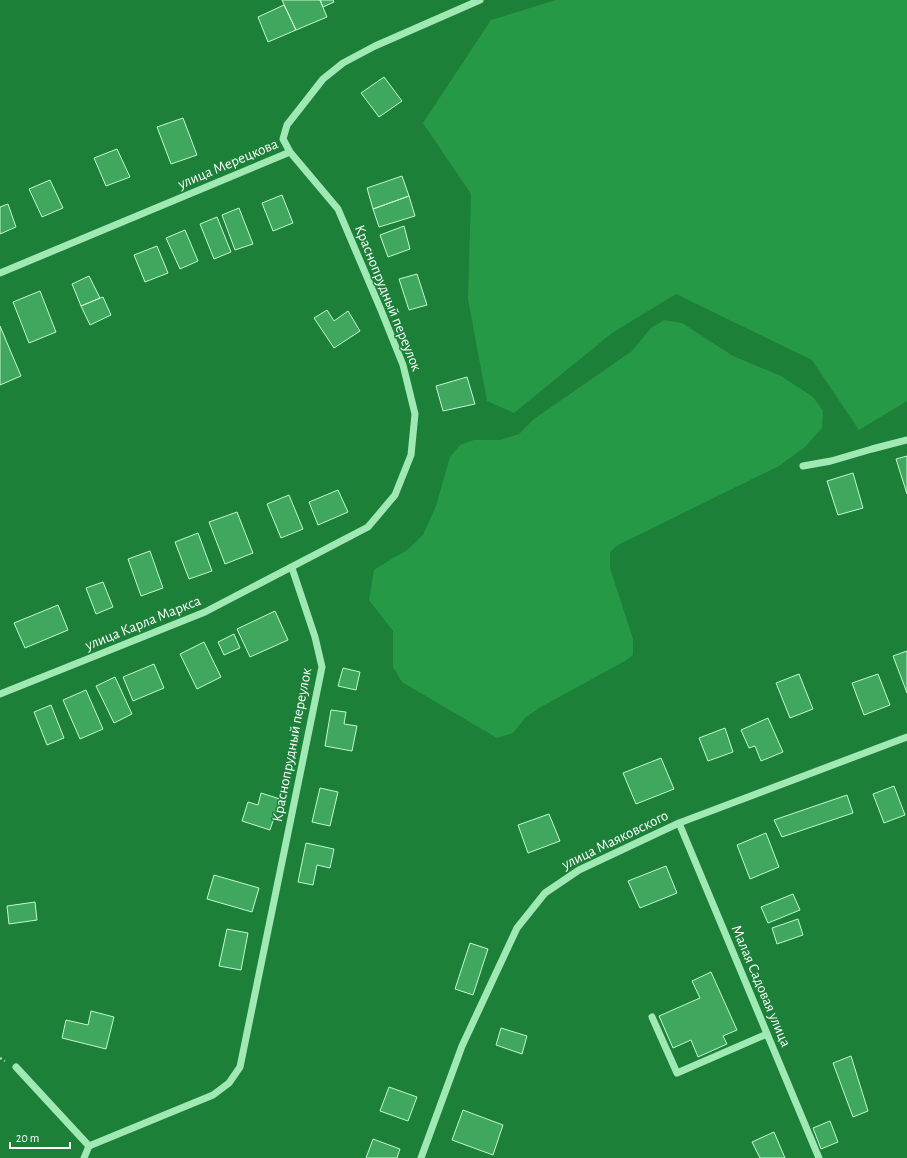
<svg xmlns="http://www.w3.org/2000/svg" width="907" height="1158" viewBox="0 0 907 1158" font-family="'Alegreya Sans',sans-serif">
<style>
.green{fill:#259946}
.building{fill:#40a85e;stroke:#c4f7d2}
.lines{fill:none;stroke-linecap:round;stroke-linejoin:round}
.path{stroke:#a0e9b4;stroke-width:2.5;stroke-dasharray:2 3;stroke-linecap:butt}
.minor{stroke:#a0e9b4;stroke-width:7}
.labels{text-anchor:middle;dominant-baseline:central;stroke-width:3;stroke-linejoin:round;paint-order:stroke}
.street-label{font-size:15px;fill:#fff;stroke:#1c8039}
</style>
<rect width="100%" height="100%" fill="#1c8039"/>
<path class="green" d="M556,0H907V401L859,430L812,360L676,294L612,333L514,413L487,401L468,299L471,194L423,123L491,20Z
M664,320L682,323L733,356L781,376L813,397L823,411L822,428L805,447L779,466L618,545L610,552V568L633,639V655L625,661L539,708L525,718L513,733L497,738L402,682L393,667V631L369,600L374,570L393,558L406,551L423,535L436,506L450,457L460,445L474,440H500L519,434L534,419L632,351L651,328Z"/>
<path class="building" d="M282,0H320L327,17L296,30Z
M320,0H333L334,2L323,7Z
M284,5L296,30L268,42L258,17Z
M384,77L402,101L379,117L361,93Z
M183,118L197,155L171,164L157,127Z
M117,149L130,177L106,186L94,158Z
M402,176L409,196L373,209L367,188Z
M50,180L63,208L42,217L29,189Z
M282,195L293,223L273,231L262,203Z
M409,196L415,216L379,227L373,209Z
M8,204L16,227L0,234V207Z
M239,208L253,244L235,250L222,215Z
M217,217L231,252L214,259L200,224Z
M404,226L410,249L388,257L380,235Z
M185,230L198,261L180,269L166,238Z
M157,246L168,273L145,282L134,255Z
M417,274L427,305L409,310L399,279Z
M89,276L100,298L81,306L72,284Z
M40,291L56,332L29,343L13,302Z
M103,297L111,315L90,325L81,306Z
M327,310L334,321L348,311L360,331L334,348L314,318Z
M0,326L21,376L0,385Z
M467,377L475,404L443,411L436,386Z
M907,456V494L896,459Z
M853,473L863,508L838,515L827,481Z
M338,490L348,512L318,525L309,502Z
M289,495L303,529L281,538L267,504Z
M237,512L253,553L225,564L209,522Z
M198,533L212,571L189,579L175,542Z
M150,551L163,588L141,596L128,559Z
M103,582L113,607L96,614L86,588Z
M58,605L68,630L25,648L14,623Z
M275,611L288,640L250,657L237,629Z
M234,634L240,648L224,655L218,642Z
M204,642L221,677L197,689L180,654Z
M907,651V693L893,656Z
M154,664L164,688L133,701L123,677Z
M343,668L360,672L356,690L338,686Z
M799,674L813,709L790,718L776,683Z
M878,674L890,705L864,715L852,683Z
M115,677L132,714L114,723L96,686Z
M86,690L103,729L80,739L63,700Z
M51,705L64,738L47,745L34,712Z
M331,710L346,712L344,724L357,726L352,751L325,746Z
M768,718L783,752L761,761L755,746L749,748L741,730Z
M725,728L733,752L708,761L699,738Z
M661,758L674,789L636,804L623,773Z
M894,786L905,815L884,823L873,794Z
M320,788L338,792L330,826L312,822Z
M261,793L280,799L270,830L242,821L248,802L258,805Z
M847,795L853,813L782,837L774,820Z
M549,814L560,841L528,853L518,825Z
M766,833L779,867L750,879L737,845Z
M306,843L334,849L330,868L317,865L313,885L298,882Z
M666,866L677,893L640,908L628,881Z
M214,875L259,888L252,912L207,899Z
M793,894L800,910L768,923L761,907Z
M35,902L37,920L9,924L7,906Z
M798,919L803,935L777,944L772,928Z
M227,929L248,933L241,970L219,966Z
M470,943L488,949L473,995L455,989Z
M711,972L737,1030L723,1036L727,1044L698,1057L691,1040L673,1048L659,1016L700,998L692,981Z
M91,1011L114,1017L106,1049L62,1038L66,1020L88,1025Z
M501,1028L527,1036L522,1054L496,1045Z
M851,1056L868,1111L853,1117L833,1063Z
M389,1087L417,1097L408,1121L380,1111Z
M463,1110L503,1125L493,1155L452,1140Z
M830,1121L838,1142L821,1149L813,1128Z
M774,1132L785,1158H760L752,1142Z
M373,1139L400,1149L397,1158H366Z"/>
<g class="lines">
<path class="path" d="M0,1058L5,1061"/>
<path class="minor" d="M0,273L290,152
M803,466L831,461L872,449L907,440
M0,694L205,612L368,527L395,495L411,455L415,414L403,365L381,310L338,209L290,152L283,139L287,125L323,79L343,63L375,46L480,0
M679,823L819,1158
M652,1017L677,1073L767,1034
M16,1067L89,1146
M89,1146L213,1095L229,1083L240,1067L322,667L315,637L292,568
M84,1158L89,1146
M421,1158L462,1046L517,928L545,893L579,870L679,823L907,737"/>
</g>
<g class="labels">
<g class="street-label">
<text transform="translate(228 164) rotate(-23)">улица Мерецкова</text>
<text transform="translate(388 298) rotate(68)">Краснопрудный переулок</text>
<text transform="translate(143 623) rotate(-22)">улица Карла Маркса</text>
<text transform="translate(292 745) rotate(-79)">Краснопрудный переулок</text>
<text transform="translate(615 840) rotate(-26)">улица Маяковского</text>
<text transform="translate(761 986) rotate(67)">Малая Садовая улица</text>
</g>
</g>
<path d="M10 1142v6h60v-6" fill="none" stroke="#ffffff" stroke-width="2"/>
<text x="16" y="1142" font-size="12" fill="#ffffff" stroke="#1c8039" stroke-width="3" paint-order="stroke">20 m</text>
</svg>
